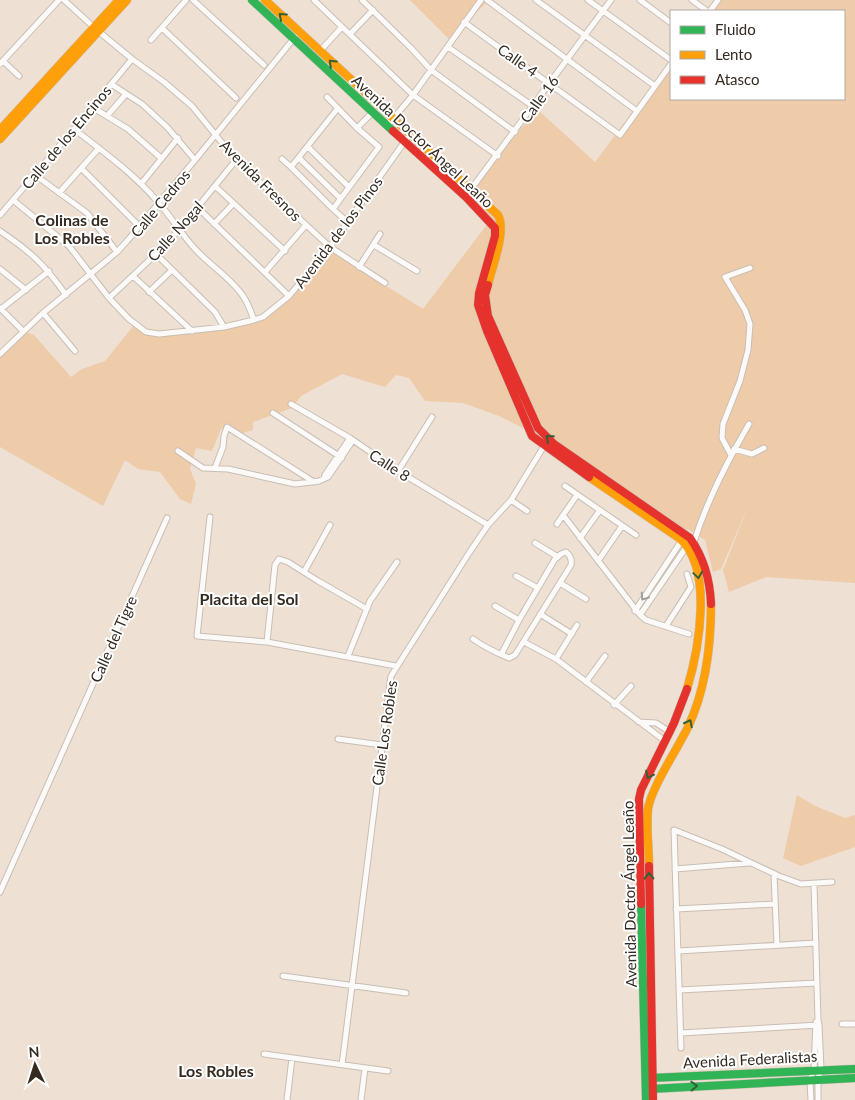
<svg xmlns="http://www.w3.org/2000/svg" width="855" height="1100" viewBox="0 0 855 1100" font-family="Lato,sans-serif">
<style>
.green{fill:#eecba9}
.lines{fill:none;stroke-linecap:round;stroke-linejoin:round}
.street-casing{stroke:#c9beb4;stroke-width:7}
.fast-casing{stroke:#c9beb4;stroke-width:9}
.slow-casing{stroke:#c9beb4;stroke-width:9}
.jam-casing{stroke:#c9beb4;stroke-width:9}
.street{stroke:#fcfaf8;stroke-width:5}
.fast{stroke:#30b455;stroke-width:8}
.slow{stroke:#ff9f0a;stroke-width:8}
.jam{stroke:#e5322d;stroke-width:8}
.oneway{stroke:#326135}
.oneway2{stroke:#a29c97}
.labels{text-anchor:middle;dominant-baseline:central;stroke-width:4;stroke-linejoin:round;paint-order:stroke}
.street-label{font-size:15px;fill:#342a20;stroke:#fff}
.neighbourhood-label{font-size:16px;font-weight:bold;fill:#342a20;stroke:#fff}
</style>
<rect width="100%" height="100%" fill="#eee0d3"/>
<path class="green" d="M410,0H489L466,23L452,42Z
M717,0H855V583L766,577L729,592L723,570L749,504L721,569L713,572L705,540L688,529L687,531L624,488L551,442L499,416L463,403L425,401L409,378L396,375L385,387L342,374L301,396L292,408L253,422V430L243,433L229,426L221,429L212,451L196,448L190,469L196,484L191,504L180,499L160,472L138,469L125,460L103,506L0,447V354L23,331L34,335L71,377L82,369L105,361L135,324L146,332L192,331L263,317L289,296L330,247L362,271L423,309L488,223L465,198L537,109L595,162L671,61V99H844V11H708Z
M797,795L815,806L845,818L855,815V847L801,866L783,858Z"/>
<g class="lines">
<g class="street-casing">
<path id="street" d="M64,0L98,31L132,59L164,82L192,106L236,160L330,247L385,283
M193,0L264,65
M314,0L413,95L498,156
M362,0L411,48L431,70L515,132
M487,0L637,111
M536,0L655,86
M588,0L671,60
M640,0L671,23
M692,0L707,11
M710,11L718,0
M464,22L620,135L671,64
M162,28L236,98
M350,34L373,10
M151,40L186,0
M448,47L534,107
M320,51L342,27
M3,61L19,76
M0,64L59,0
M111,84L142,104L167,127L195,160
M327,97L357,128L372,113
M92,107L128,129L161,158
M338,108L291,167L333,209L379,147L357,128
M107,116L126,94
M387,126L413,95L481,0
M74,129C104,152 134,174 158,202C172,218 182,235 196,250C211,266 231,278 243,296C248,303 251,312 254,320
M308,147L349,187
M299,158L340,198
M282,159L291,167
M81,168L139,226
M35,175L87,213L117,252
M141,184L178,138
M215,186L285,251
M469,192L611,0
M59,193L99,148
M13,200L69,246L109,298L129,319L146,332L159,334L224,327L254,320L263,317L289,296L330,247L410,134
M197,207L289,296
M333,209L343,218
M0,215L74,129L132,59
M214,224L233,204
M0,231C31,252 44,264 66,295
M374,245L417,271
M156,254L215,312L224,327
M359,267L380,234
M0,269L26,290
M265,272L306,225
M133,276L192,331
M149,292L172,270
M109,298L156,254L179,230L236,160
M0,308L23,331
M1,309L49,271
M43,313L75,351
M0,354L43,313L117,252L127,241L195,160L295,37
M291,404L350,438L398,471L488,525
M273,413L342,458
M734,449L752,454L764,448
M178,451L203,468L228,469L295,484L319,481L328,477L353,440
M731,455L722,438L723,424L740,381L748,350L750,324L745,310L725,277L750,268
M215,468L223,447L224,436L227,427L314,482
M398,471L432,417
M324,479L325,475L350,438
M565,486L636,535
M511,500L527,511
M563,515L640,615L646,620L689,634
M210,517L197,636L267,642L396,666
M557,524L577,495
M580,538L600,510
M694,542C707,500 727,462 749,424
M535,543L558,557
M598,561L622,526
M304,572L330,525
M516,576L538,588
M560,583L586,599
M495,606L519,620
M635,611L682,540
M540,614L572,634
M640,615L687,546
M666,626L691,587L687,574
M473,639C484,647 497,653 509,658L515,655L571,565C572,560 571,556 566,552L561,554L555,559L519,620L502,653
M267,642L275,565L279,559L288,562L318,581L367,609
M524,642L556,659L665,741
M348,656L370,601L397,562
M556,659L577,625
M586,682L605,656
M614,705L631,686
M639,722L656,723L670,732
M338,739L382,745
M675,869L749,863
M774,874L777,945
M814,884L818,1020L819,1025L821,1069L818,1079V1100
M0,892L167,518
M676,909L775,904
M678,951L816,943
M283,976L406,993
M679,990L817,983
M842,1024H855
M681,1033L819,1025
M681,1048L674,830L722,849L779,876L801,884L832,882
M264,1054L388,1071
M342,1065L391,676L469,553L488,525L511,500L544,446
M287,1100L292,1058
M361,1100L365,1068
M811,1100L810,1080L814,1069L816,1022"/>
</g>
<g class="fast-casing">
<path id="fast" d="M252,0L393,131
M641,904L646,1100
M650,1078L855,1069
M650,1089L855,1078"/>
</g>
<g class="slow-casing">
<path id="slow" d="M265,0L498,215C507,231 492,267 488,285
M0,130L119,0
M0,139L127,0
M589,477L679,538C714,568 699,649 687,689
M649,866C649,848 646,827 648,809C651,788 678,748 688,727C706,689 711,645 711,604"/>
</g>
<g class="jam-casing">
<path id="jam" d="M393,131L466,197L495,228V236L479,293L478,305L487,331L532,436L589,477
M488,285L485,295L488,316L538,428L554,444L690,538C704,558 710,579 711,604
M649,866L653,1100
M641,904L639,799L641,790L674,723L687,689"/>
</g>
<use href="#street" class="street"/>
<use href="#fast" class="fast"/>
<use href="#slow" class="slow"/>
<use href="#jam" class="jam"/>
</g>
<defs><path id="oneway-chevron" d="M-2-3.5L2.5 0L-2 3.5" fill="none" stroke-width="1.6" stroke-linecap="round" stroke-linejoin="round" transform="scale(1.25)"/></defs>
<g class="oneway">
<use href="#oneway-chevron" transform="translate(282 16) rotate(-138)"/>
<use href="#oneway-chevron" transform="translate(332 63) rotate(-137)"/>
<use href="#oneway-chevron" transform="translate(549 438) rotate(-139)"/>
<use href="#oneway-chevron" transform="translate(698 575) rotate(82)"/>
<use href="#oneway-chevron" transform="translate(689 723) rotate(-63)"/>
<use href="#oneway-chevron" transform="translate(649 775) rotate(116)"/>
<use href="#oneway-chevron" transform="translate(649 876) rotate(-91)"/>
<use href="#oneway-chevron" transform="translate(694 1086) rotate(-3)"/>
</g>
<use class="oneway2" href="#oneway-chevron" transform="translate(644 597) rotate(124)"/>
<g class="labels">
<g class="street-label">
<text transform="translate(518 60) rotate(35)">Calle 4</text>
<text transform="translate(539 99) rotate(-54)">Calle 16</text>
<text transform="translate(66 137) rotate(-50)">Calle de los Encinos</text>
<text transform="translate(423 141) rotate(43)">Avenida Doctor Ángel Leaño</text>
<text transform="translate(261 180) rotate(45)">Avenida Fresnos</text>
<text transform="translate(160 203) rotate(-50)">Calle Cedros</text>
<text transform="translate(175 231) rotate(-48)">Calle Nogal</text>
<text transform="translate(338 232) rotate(-53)">Avenida de los Pinos</text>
<text transform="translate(390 465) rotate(33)">Calle 8</text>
<text transform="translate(113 639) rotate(-66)">Calle del Tigre</text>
<text transform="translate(384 733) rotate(-82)">Calle Los Robles</text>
<text transform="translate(629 894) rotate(-91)">Avenida Doctor Ángel Leaño</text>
<text transform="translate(750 1059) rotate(-3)">Avenida Federalistas</text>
</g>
<g class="neighbourhood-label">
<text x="72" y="219">Colinas de<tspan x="72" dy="18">Los Robles</tspan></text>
<text x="249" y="598">Placita del Sol</text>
<text x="216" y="1070">Los Robles</text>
</g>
</g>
<rect x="670" y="10" width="175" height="90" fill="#ffffff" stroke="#aeaaa6"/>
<rect x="680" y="26" width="25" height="8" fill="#30b455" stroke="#aeaaa6"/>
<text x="715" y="35" font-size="15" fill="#342a20">Fluido</text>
<rect x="680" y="51" width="25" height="8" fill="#ff9f0a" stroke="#aeaaa6"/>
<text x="715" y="60" font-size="15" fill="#342a20">Lento</text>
<rect x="680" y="76" width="25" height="8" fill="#e5322d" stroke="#aeaaa6"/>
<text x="715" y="85" font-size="15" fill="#342a20">Atasco</text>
<g transform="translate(35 1065) rotate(356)" stroke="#ffffff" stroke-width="4" paint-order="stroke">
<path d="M0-4L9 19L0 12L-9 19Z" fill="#342a20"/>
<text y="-8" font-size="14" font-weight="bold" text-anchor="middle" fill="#342a20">N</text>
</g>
</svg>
